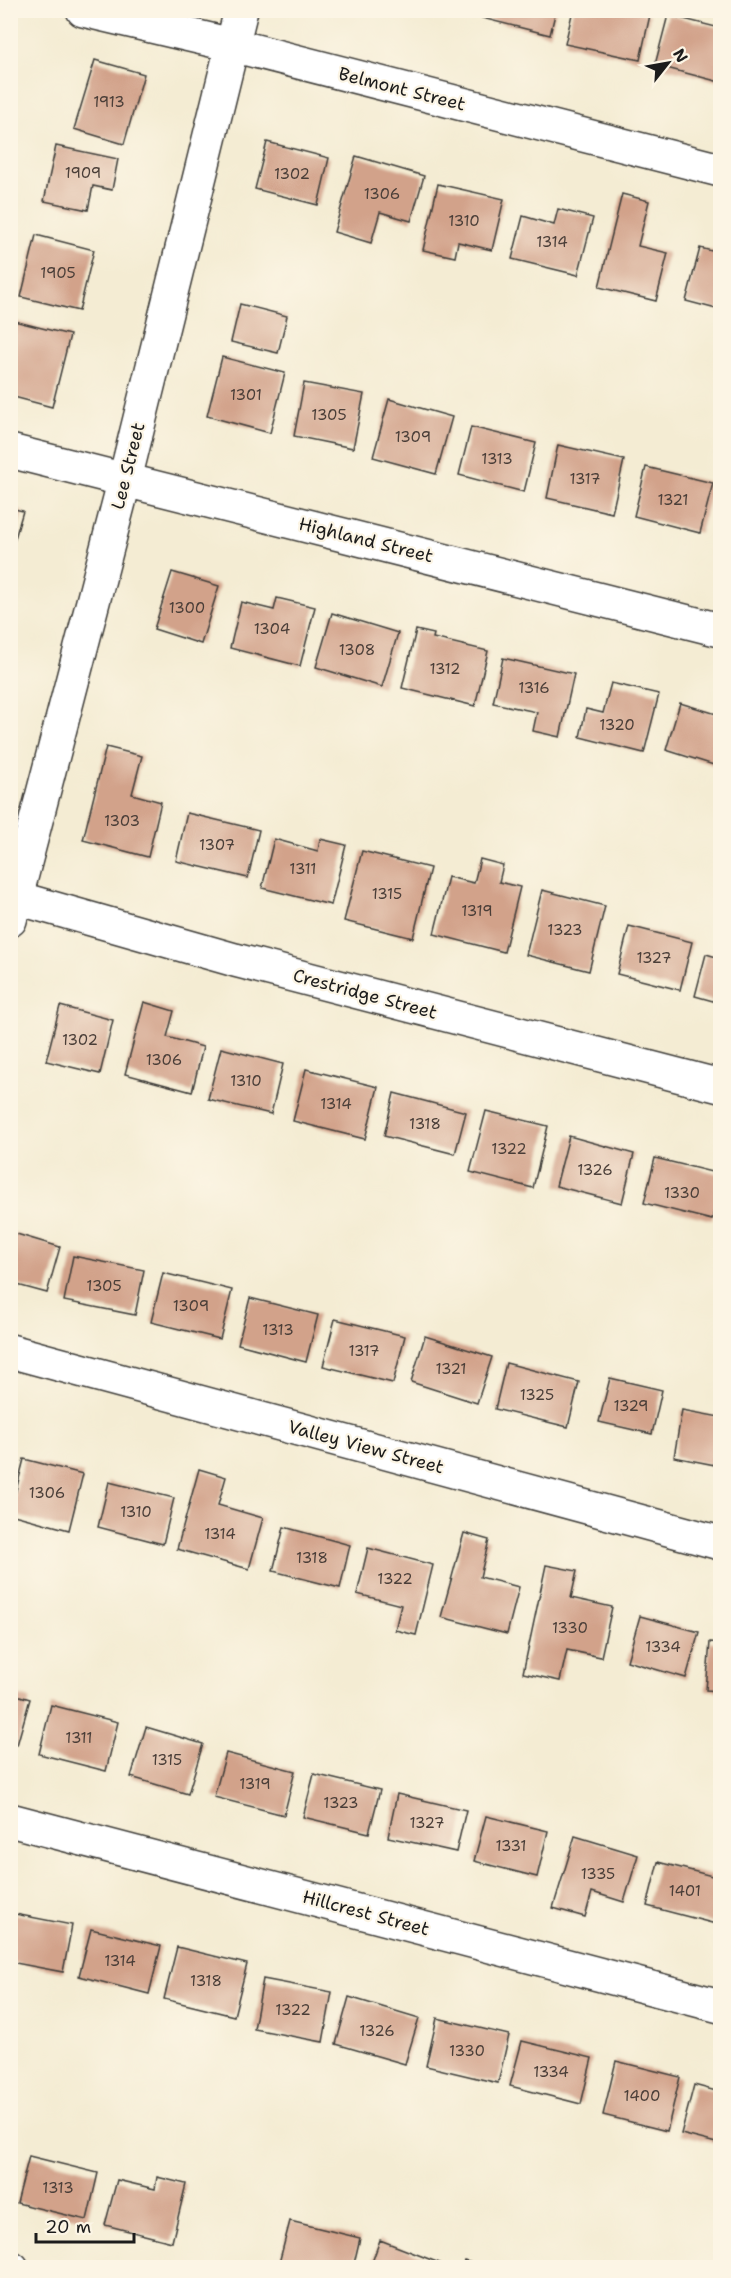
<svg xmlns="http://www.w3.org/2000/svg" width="731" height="2278" viewBox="0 0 731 2278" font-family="'Shantell Sans',sans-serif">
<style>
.building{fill:#d2a28a}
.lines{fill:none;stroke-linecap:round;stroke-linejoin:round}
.minor-casing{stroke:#3c3b37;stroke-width:36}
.tertiary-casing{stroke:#3c3b37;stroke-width:36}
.minor{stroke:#fff;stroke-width:33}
.tertiary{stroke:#fff;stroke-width:33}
.labels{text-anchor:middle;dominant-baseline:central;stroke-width:4.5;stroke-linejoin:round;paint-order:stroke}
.number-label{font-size:15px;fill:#4a3e38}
.street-label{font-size:18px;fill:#1c1c1c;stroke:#fcf5e5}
</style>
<rect width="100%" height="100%" fill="#fcf5e5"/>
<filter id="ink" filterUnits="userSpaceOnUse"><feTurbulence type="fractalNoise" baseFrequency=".0167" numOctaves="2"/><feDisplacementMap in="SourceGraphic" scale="12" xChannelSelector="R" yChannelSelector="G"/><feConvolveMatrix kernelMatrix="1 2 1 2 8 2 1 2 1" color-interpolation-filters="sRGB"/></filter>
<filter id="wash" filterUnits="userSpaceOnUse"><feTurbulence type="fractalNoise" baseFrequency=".008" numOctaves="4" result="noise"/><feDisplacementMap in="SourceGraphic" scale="24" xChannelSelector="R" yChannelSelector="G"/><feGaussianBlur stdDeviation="1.35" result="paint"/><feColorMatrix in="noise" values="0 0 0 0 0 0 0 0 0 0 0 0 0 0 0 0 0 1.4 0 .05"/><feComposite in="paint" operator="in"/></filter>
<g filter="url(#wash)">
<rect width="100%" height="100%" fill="#f4ecd3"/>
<g id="blocks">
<path class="building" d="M438,10H464L462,18Z
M484,10H556L550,35L482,18Z
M573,10H631L650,15L640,60L565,44Z
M668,15L720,28V82L655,65Z
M95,60L144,74L124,144L74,129Z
M267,142L329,158L318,205L255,189Z
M56,146L118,159L112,190L93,186L88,210L44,201Z
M356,156L424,176L411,221L380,212L371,243L334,232Z
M438,184L504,199L492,250L458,242L455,257L423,250Z
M622,194L649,201L638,246L668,253L656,301L599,287Z
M558,209L593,218L578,275L512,259L523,216L554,225Z
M36,235L94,250L79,311L21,297Z
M700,248L720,253V310L686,301Z
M240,304L287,316L278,353L231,342Z
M10,320L70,335L52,407L10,396Z
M222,357L285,373L270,433L207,416Z
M304,383L364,394L353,448L294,436Z
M389,399L452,417L436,474L373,457Z
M471,427L536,443L524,492L459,475Z
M558,445L624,460L612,513L547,498Z
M646,467L713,483L700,533L634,516Z
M10,508L23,511L11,552H10Z
M720,531V545L716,544Z
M172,572L219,586L201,644L154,629Z
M277,598L315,607L300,666L230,648L241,602L274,610Z
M332,613L398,633L382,687L316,667Z
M416,630L434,634L433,638L488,651L475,706L402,688Z
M503,658L574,674L560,737L533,731L537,712L493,703Z
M611,683L659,694L644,753L580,737L586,709L603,713Z
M680,703L720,715V767L666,750Z
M106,747L142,756L132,794L161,802L148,857L83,840Z
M187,813L259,830L248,878L176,861Z
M274,839L318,851L320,839L346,845L331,905L262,888Z
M362,851L430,868L413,938L344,921Z
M480,859L503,865L499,882L520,887L504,952L434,934L448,877L474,883Z
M542,890L605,906L589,971L526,955Z
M629,926L692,942L680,990L617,974Z
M706,954L720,958V1003L695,996Z
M144,1002L174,1011L167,1037L203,1047L192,1092L125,1074Z
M60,1006L113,1020L100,1074L46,1061Z
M221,1048L283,1064L271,1114L208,1099Z
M306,1069L378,1087L365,1139L293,1121Z
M394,1093L466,1112L455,1154L384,1136Z
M486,1111L548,1126L533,1188L470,1172Z
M569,1136L634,1154L622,1203L556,1186Z
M655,1158L720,1174V1184L712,1220L644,1203Z
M10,1232L60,1247L47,1293L10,1283Z
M73,1256L144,1270L135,1315L64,1301Z
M163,1273L232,1290L220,1339L151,1322Z
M250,1298L318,1315L306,1362L238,1344Z
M335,1319L405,1336L393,1383L323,1366Z
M425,1336L492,1357L477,1403L411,1382Z
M506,1363L579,1382L568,1427L495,1409Z
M610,1378L662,1390L652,1434L599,1422Z
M682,1410L720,1417V1466L674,1457Z
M24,1459L83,1474L69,1530L10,1514Z
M199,1469L226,1477L218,1505L263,1518L249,1569L177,1549Z
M109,1482L174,1498L163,1544L98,1527Z
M284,1527L350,1545L340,1588L273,1571Z
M464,1533L489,1540L480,1577L519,1587L507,1634L441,1617Z
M368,1548L433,1565L416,1635L395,1630L401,1605L357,1594Z
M546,1565L577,1571L571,1598L612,1607L601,1657L567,1650L560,1681L523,1673Z
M640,1616L699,1632L686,1678L627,1661Z
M710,1642L720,1643V1691L706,1690Z
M10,1693L30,1699L17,1745L10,1743Z
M51,1705L118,1722L106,1771L39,1754Z
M146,1727L203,1744L188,1794L131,1777Z
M226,1753L295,1771L284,1815L214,1797Z
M314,1774L380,1790L369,1833L303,1817Z
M397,1794L466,1810L456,1852L388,1837Z
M486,1816L548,1831L537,1877L474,1861Z
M575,1836L638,1855L624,1902L592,1892L585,1917L553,1908Z
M658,1862L720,1878V1905L716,1924L647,1906Z
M10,1913L72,1925L63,1972L10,1962Z
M91,1929L161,1946L149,1994L79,1976Z
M177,1947L247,1964L234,2016L164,1999Z
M263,1979L332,1992L323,2042L254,2029Z
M349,1997L419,2018L405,2064L336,2044Z
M437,2018L509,2035L498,2083L426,2066Z
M522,2041L592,2058L581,2104L510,2086Z
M616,2061L680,2077L667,2131L603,2115Z
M694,2085L720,2092V2144L681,2134Z
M29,2156L98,2173L87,2220L17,2203Z
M157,2177L186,2184L172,2242L105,2225L117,2180L155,2189Z
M290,2221L360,2238L353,2268L278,2267Z
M380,2240L447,2266L446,2268H370Z
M465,2261L486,2267V2268H463Z"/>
</g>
</g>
<g filter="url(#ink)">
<use href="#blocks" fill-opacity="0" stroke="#3c3b37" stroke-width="1.5"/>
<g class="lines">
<g class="minor-casing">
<path id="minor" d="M83,10L232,45L720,170
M10,451L720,630
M10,896L235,960L720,1086
M10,920L125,479L241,10
M10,1351L720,1543
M10,2267L12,2268"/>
</g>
<g class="tertiary-casing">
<path id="tertiary" d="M10,1820L720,2006"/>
</g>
<use href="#minor" class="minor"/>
<use href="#tertiary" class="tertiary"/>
</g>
</g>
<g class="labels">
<g class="number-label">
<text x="109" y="102">1913</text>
<text x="83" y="173">1909</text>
<text x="292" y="174">1302</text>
<text x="382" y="194">1306</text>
<text x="464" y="221">1310</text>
<text x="552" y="242">1314</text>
<text x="58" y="273">1905</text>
<text x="246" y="395">1301</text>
<text x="329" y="415">1305</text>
<text x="413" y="437">1309</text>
<text x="497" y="459">1313</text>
<text x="585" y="479">1317</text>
<text x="673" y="500">1321</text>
<text x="187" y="608">1300</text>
<text x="272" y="629">1304</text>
<text x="357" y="650">1308</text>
<text x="445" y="669">1312</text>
<text x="534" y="688">1316</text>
<text x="617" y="725">1320</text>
<text x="122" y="821">1303</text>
<text x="217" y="845">1307</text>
<text x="303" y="869">1311</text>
<text x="387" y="894">1315</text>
<text x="477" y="911">1319</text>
<text x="565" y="930">1323</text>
<text x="654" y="958">1327</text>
<text x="80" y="1040">1302</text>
<text x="164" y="1060">1306</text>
<text x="246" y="1081">1310</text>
<text x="336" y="1104">1314</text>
<text x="425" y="1124">1318</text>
<text x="509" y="1149">1322</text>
<text x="595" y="1170">1326</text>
<text x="682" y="1193">1330</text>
<text x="104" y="1286">1305</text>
<text x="191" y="1306">1309</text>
<text x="278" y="1330">1313</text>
<text x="364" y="1351">1317</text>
<text x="451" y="1369">1321</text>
<text x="537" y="1395">1325</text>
<text x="631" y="1406">1329</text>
<text x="47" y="1493">1306</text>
<text x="136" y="1512">1310</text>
<text x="220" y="1534">1314</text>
<text x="312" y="1558">1318</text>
<text x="395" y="1579">1322</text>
<text x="570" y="1628">1330</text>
<text x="663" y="1647">1334</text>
<text x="79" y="1738">1311</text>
<text x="167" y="1760">1315</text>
<text x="255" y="1784">1319</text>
<text x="341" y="1803">1323</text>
<text x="427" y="1823">1327</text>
<text x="511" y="1846">1331</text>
<text x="598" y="1874">1335</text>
<text x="685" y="1891">1401</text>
<text x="120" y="1961">1314</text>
<text x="206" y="1981">1318</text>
<text x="293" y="2010">1322</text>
<text x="377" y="2031">1326</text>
<text x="467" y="2051">1330</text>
<text x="551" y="2072">1334</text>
<text x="642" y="2096">1400</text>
<text x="58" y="2188">1313</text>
</g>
<g class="street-label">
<text transform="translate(402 89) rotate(14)">Belmont Street</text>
<text transform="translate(128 466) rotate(-76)">Lee Street</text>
<text transform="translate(366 540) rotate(14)">Highland Street</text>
<text transform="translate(365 994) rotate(15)">Crestridge Street</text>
<text transform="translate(366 1447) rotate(15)">Valley View Street</text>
<text transform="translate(366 1913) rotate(15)">Hillcrest Street</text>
</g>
</g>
<rect width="731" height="2278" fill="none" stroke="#fcf5e5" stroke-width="36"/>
<g transform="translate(668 63) rotate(59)" stroke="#fcf5e5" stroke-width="4.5" paint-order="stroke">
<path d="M0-4.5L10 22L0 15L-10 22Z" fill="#1c1c1c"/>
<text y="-9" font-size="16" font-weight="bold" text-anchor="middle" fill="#1c1c1c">N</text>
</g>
<path d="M36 2233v9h98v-9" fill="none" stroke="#1c1c1c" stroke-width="3"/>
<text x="45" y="2233" font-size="18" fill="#1c1c1c" stroke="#fcf5e5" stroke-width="4.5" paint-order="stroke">20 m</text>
</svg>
